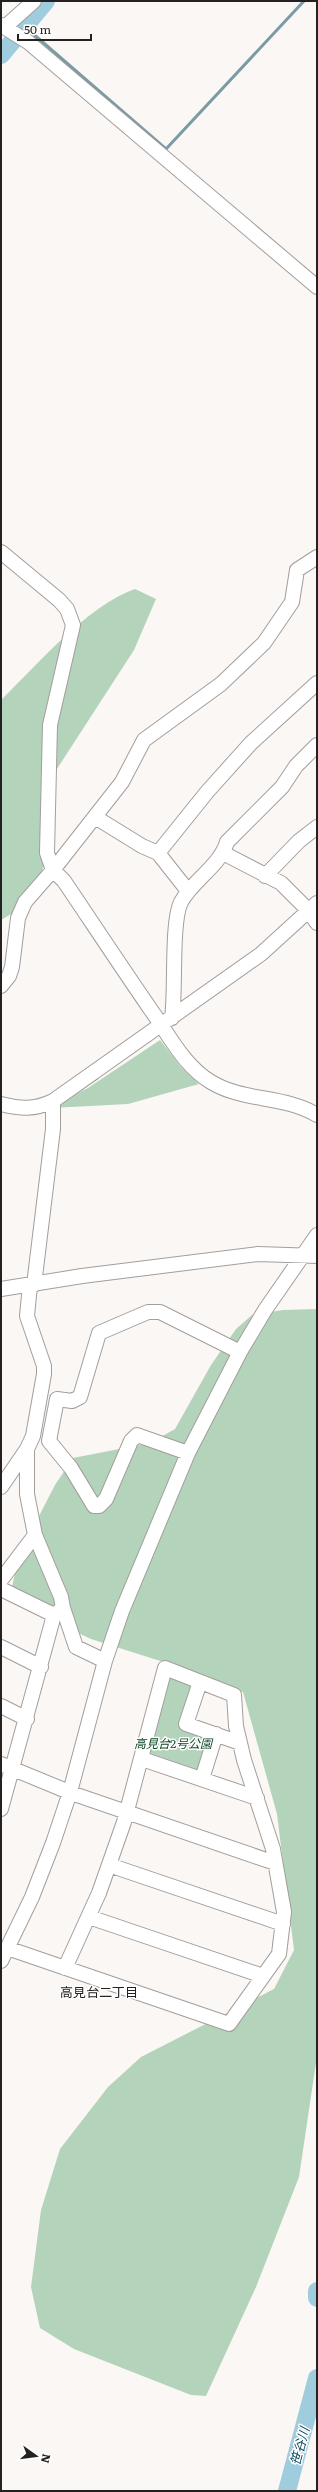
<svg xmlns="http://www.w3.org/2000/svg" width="318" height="2492" viewBox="0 0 318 2492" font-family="Literata,'Noto Sans JP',serif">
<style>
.green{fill:#b4d3bb}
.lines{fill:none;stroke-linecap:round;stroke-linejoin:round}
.stream{stroke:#7a9aa5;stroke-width:3}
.river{stroke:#9fcddd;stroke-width:18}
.minor-casing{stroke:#a29e9c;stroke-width:16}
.minor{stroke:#fff;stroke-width:14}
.labels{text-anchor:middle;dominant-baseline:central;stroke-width:3;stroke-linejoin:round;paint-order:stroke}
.park-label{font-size:12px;font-style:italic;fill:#0d4623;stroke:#fff}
.neighbourhood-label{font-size:13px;fill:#232221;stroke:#fff}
.water-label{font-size:13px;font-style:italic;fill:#104e5f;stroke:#fff}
</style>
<rect width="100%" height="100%" fill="#fbf7f4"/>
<path class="green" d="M135,589L156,599L134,650L55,772L54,830L42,871L13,913L1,920V700C37,665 88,605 135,589Z
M160,1040L180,1066L199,1084L128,1104L52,1108L53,1105L88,1088Z
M317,1309V2056L299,2177L256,2287L206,2396L191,2395L74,2349L40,2328L31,2287L41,2210L60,2149L108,2087L141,2057L274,1989L294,1950L277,1814L243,1692L176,1666L91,1639L31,1611L12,1587L19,1555L55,1485L73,1458L150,1443L175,1429L211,1365L236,1329L252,1315L283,1310Z
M175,1676L196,1684L183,1725L211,1735L201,1774L153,1758L149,1750L167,1678Z"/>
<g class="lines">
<path class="stream" d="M24,26L166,149L304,1
M81,1089L97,1078"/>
<path class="river" d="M1,55L46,1
M317,2291V2298
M287,2491L317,2378"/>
<g class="minor-casing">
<path id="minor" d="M1,25L28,42L317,287
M5,27L34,1
M1,552L59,600L67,609L73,625L50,725L47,853L53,870L64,881C93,924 122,968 151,1010C169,1035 184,1066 211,1082C244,1102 284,1095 317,1115
M95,817L142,846L158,853L207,792L251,743L317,683
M158,853L188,891
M223,853L281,883L309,911L317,923
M265,876L299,841L317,827
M1,986L9,976L12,967L18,918L25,902L53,870L122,782L144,740L221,684L264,643L292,602L297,570L317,557
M172,1018C176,990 171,922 181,902C193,880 220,866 227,842L282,787L296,766L317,745
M1,1104C21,1109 34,1110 53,1101L261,954L317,903
M34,1285L53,1129V1101
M1,1289L82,1276L258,1254L317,1256
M188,1453L137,1435L131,1441L106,1499L99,1506H94L71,1468L49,1441L57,1399L72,1401L80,1397L99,1333L148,1312H160L240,1352
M1,1487L27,1449L33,1436L44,1374V1366L27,1316L30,1285
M1,1580L35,1535
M1,1589L54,1615
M63,1608L76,1647L105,1661
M1,1647L41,1667
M200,1682L186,1724L240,1743
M1,1706L27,1719
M142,1759L257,1798
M1,1764L74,1794L275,1863
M202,1779L216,1734
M1,1809L54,1615L63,1608L61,1597L35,1535L27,1494V1449
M109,1865L283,1924
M89,1917L263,1976
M7,1948L229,2024L279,1954L284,1912L273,1849L244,1760L236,1726L234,1695L165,1668L124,1822L99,1893L65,1968
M1,1961L32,1897L53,1843L70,1792L105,1661L122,1611L188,1453L240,1352L265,1310L317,1235"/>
</g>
<use href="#minor" class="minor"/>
</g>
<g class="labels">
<g class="park-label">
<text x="173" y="1743">高見台2号公園</text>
</g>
<g class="neighbourhood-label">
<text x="99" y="1991">高見台二丁目</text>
</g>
<g class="water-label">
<text transform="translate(299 2446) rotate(-75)">笹谷川</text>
</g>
</g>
<rect width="318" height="2492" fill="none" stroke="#232221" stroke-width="4"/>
<g transform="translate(36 2456) rotate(104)" stroke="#ffffff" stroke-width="3" paint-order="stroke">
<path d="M0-3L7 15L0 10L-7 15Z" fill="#232221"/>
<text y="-6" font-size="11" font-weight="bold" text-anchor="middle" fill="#232221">N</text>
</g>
<path d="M18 34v6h73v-6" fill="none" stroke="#232221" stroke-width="2"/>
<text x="24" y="34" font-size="12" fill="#232221" stroke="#ffffff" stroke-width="3" paint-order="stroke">50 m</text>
</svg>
